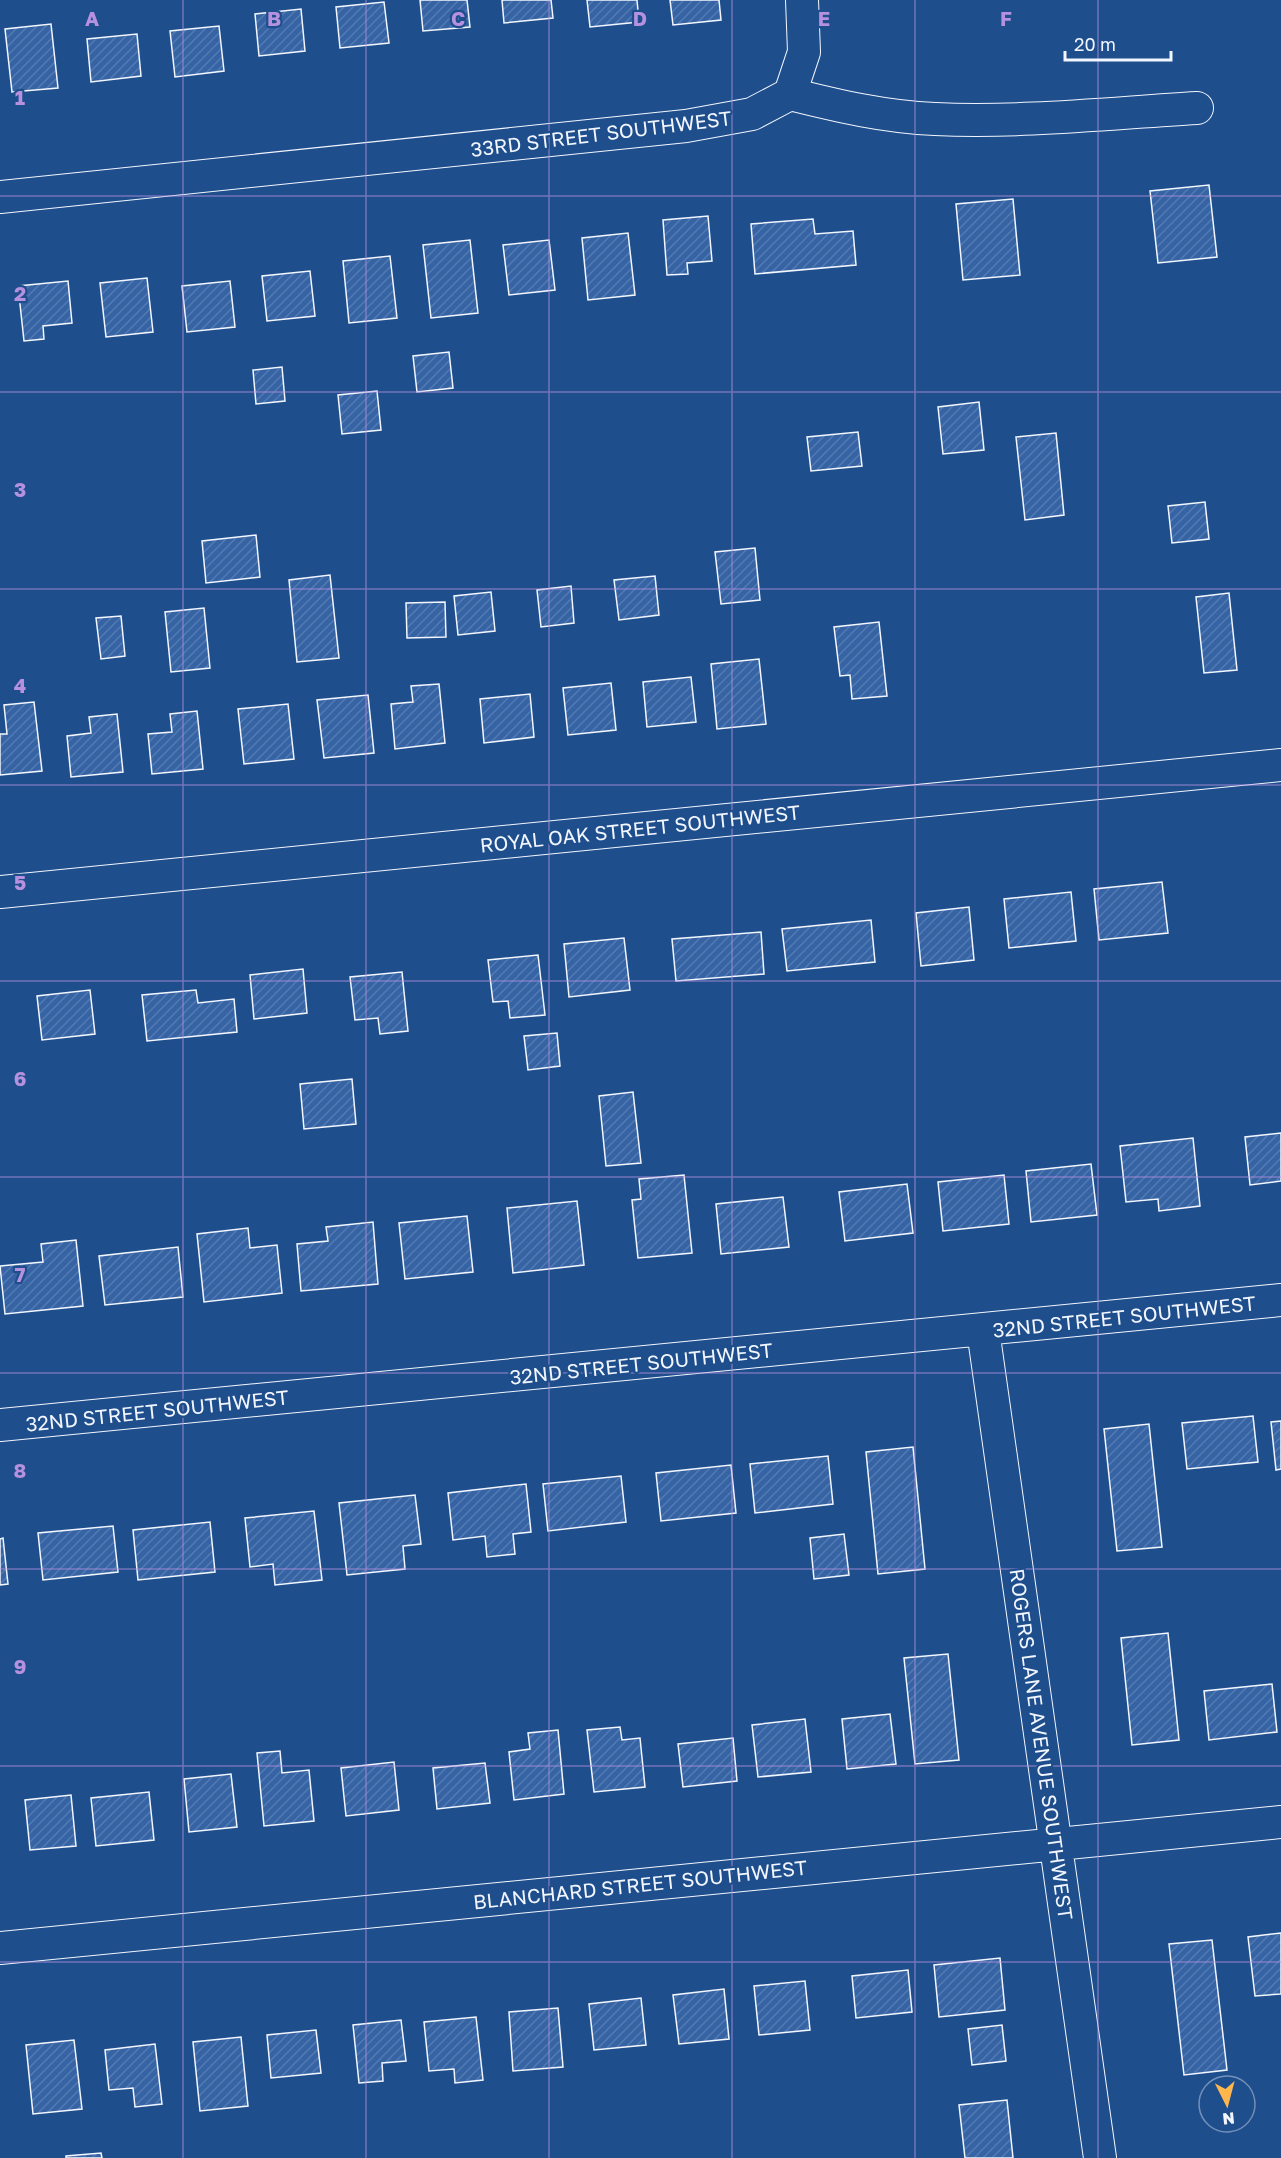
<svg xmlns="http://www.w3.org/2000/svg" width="1281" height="2158" viewBox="0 0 1281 2158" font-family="'Golos Text',sans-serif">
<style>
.building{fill:url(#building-hatch);stroke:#f2f6ff;stroke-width:1.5}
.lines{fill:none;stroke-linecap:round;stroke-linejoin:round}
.street-casing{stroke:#f2f6ff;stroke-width:34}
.street{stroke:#1f4e8c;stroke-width:32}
.grid{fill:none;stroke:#b691df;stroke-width:1.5;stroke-opacity:0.55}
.labels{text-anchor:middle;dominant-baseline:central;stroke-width:4.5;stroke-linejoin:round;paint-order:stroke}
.street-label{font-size:20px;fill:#f2f6ff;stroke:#1f4e8c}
.grid-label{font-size:20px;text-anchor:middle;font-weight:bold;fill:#b691df;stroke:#1f4e8c;stroke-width:4.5;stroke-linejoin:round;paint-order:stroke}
</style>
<defs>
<pattern id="building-hatch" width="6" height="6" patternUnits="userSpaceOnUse" patternTransform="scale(1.5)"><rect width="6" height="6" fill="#3563a3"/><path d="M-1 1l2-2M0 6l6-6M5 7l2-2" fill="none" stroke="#537ab1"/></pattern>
</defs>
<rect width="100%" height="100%" fill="#1f4e8c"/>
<path class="building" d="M420,0H467L470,27L423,31Z
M502,0H551L553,18L504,23Z
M587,0H637L639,22L590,27Z
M670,0H719L721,20L673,25Z
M384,2L389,43L340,48L336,7Z
M301,9L305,51L259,56L255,14Z
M51,24L58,88L12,92L5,29Z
M219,26L224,71L175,77L170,31Z
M137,34L141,76L91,82L87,39Z
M1209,185L1217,257L1158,263L1150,191Z
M1013,199L1020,275L963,280L956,204Z
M708,216L712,261L687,263L688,274L667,275L663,220Z
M813,219L815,234L853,231L856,265L755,274L751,224Z
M628,233L635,295L588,300L582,238Z
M470,240L478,313L431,318L423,245Z
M549,240L555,290L509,295L503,245Z
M390,256L397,318L349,323L343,261Z
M310,271L315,316L267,321L262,276Z
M147,278L153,332L106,337L100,283Z
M68,281L72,323L43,326L44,339L24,341L18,286Z
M230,281L235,327L187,332L182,286Z
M449,352L453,388L417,392L413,356Z
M282,367L285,401L256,404L253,370Z
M377,391L381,430L342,434L338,395Z
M979,402L984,450L943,454L938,407Z
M858,432L862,466L811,471L807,437Z
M1056,433L1064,515L1025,520L1016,437Z
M1205,502L1209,539L1172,543L1168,506Z
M256,535L260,577L206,583L202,541Z
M755,548L760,600L721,604L715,552Z
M330,575L339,658L297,662L289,580Z
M655,576L659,615L619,620L614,580Z
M571,586L574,623L541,627L537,590Z
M491,592L495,631L458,635L454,596Z
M1229,593L1237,670L1204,673L1196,597Z
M445,602L446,637L407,638L406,603Z
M204,608L210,668L171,672L165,612Z
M121,616L125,656L101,659L96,618Z
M879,622L887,696L852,699L850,675L840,676L834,627Z
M759,659L766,724L717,729L711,664Z
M691,677L696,722L647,727L643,682Z
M611,683L616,730L568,735L563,688Z
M439,684L445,743L395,749L391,704L413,702L411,686Z
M530,694L534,737L484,743L480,699Z
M368,695L374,753L324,758L317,700Z
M34,702L42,771L0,775V734H7L4,705Z
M288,704L294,759L244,764L238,709Z
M197,711L203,769L152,774L148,734L172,732L170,714Z
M117,714L123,772L71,777L67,736L91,733L89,717Z
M1162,882L1168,933L1099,940L1094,889Z
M1071,892L1076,941L1009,948L1004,899Z
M969,907L974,960L921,966L916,913Z
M871,920L875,962L787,971L782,929Z
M761,932L764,974L676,981L672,939Z
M624,938L630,990L569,997L564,944Z
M538,955L545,1015L510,1018L508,1001L493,1002L488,960Z
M303,969L307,1013L254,1019L250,975Z
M402,972L408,1031L380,1034L378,1018L355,1020L350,977Z
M90,990L95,1034L42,1040L37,996Z
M196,990L198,1003L234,999L237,1032L147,1041L142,995Z
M557,1033L560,1066L528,1070L524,1036Z
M352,1079L356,1124L304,1129L300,1084Z
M633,1092L641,1163L606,1166L599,1096Z
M1281,1133V1181L1250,1185L1245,1137Z
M1193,1138L1200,1206L1159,1211L1158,1199L1126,1202L1120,1146Z
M1091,1164L1097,1215L1031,1222L1026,1171Z
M684,1175L692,1253L638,1258L632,1200L641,1199L639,1179Z
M1004,1175L1009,1224L943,1231L938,1182Z
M907,1184L913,1233L845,1241L839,1192Z
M783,1197L789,1247L721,1254L716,1204Z
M577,1201L584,1265L513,1273L507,1208Z
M467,1216L473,1272L405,1279L399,1223Z
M373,1222L378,1284L301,1291L297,1244L328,1241L326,1227Z
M248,1228L250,1248L277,1245L282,1293L204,1302L197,1234Z
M76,1240L83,1306L5,1314L0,1266L43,1262L41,1244Z
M178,1247L183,1297L105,1305L99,1256Z
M1253,1416L1258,1462L1187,1469L1182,1423Z
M1281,1421V1469L1276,1470L1271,1422Z
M1149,1424L1162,1547L1117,1551L1104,1429Z
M913,1447L925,1569L878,1574L866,1452Z
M828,1456L833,1504L755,1513L750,1464Z
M731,1465L736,1513L661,1521L656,1473Z
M621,1476L626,1522L548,1531L543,1484Z
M526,1484L531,1532L513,1534L515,1554L487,1557L485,1536L453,1540L448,1493Z
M415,1495L421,1544L403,1546L405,1569L347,1575L339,1503Z
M314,1511L322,1580L275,1585L273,1564L250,1567L245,1518Z
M210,1522L215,1572L138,1580L133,1530Z
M113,1526L118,1572L43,1580L38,1533Z
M844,1534L849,1575L814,1579L810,1538Z
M3,1538L8,1584L0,1585V1539Z
M1168,1633L1179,1740L1132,1745L1121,1638Z
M948,1654L959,1760L915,1764L904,1658Z
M1272,1684L1277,1732L1209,1740L1204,1691Z
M890,1714L896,1764L847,1769L842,1719Z
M805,1719L811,1772L758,1777L752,1725Z
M620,1727L622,1740L640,1738L645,1787L594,1792L587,1730Z
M558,1730L564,1794L514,1800L509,1752L530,1749L528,1733Z
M733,1738L737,1781L683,1787L678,1744Z
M280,1751L282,1773L309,1770L314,1821L264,1826L257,1753Z
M394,1762L399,1810L346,1816L341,1768Z
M485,1763L490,1803L437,1809L433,1768Z
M231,1774L237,1827L189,1832L184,1779Z
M149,1792L154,1840L96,1846L91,1798Z
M71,1795L76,1846L30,1850L25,1800Z
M1281,1933V1994L1255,1996L1248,1937Z
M1212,1940L1227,2070L1184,2075L1169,1944Z
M1000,1958L1005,2010L939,2017L934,1965Z
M908,1970L912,2012L856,2018L852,1976Z
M805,1981L810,2030L759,2035L754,1986Z
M724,1989L729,2039L679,2044L673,1995Z
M641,1998L646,2045L594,2050L589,2004Z
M558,2008L563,2067L513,2071L509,2012Z
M476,2017L483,2080L455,2083L454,2069L429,2071L424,2022Z
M401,2020L406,2061L382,2063L383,2081L359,2083L353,2025Z
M1002,2025L1006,2061L972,2065L968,2029Z
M316,2030L321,2073L271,2078L267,2035Z
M241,2037L248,2106L200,2111L193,2042Z
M74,2040L82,2109L33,2114L26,2045Z
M155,2044L162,2104L135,2107L133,2088L109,2090L105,2050Z
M1007,2100L1013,2158H965L959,2105Z
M101,2153L102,2158H66V2156Z"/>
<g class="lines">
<g class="street-casing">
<path id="street" d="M790,94L804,52L802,0
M0,197L686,126L752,114L790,94C838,106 885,117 935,119C1020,123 1112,113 1197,108
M0,892L1281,765
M983,1330L1100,2158
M0,1425L1281,1300
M0,1948L1281,1822"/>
</g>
<use href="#street" class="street"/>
</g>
<path class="grid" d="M183,0V2158M366,0V2158M549,0V2158M732,0V2158M915,0V2158M1098,0V2158M0,196H1281M0,392H1281M0,589H1281M0,785H1281M0,981H1281M0,1177H1281M0,1373H1281M0,1569H1281M0,1766H1281M0,1962H1281"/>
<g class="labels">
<g class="street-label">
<text transform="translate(601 133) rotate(-7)">33RD STREET SOUTHWEST</text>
<text transform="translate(640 828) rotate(-6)">ROYAL OAK STREET SOUTHWEST</text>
<text transform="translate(1124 1316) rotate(-6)">32ND STREET SOUTHWEST</text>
<text transform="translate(641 1363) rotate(-6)">32ND STREET SOUTHWEST</text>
<text transform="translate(157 1410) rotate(-6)">32ND STREET SOUTHWEST</text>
<text transform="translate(1042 1744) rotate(82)">ROGERS LANE AVENUE SOUTHWEST</text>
<text transform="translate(640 1884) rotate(-6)">BLANCHARD STREET SOUTHWEST</text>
</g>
</g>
<g class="grid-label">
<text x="92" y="26">A</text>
<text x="274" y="26">B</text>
<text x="458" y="26">C</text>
<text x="640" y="26">D</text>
<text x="824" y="26">E</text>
<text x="1006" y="26">F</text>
<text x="20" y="105">1</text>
<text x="20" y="301">2</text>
<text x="20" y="497">3</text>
<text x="20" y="693">4</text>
<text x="20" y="890">5</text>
<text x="20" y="1086">6</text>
<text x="20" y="1282">7</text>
<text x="20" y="1478">8</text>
<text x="20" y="1674">9</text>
</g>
<g transform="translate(1227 2104) rotate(174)"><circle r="28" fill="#1f4e8c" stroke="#7391ba" stroke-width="1.5"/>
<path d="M0-4.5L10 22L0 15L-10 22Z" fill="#ffb74d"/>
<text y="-9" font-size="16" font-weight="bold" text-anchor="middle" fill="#f2f6ff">N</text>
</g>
<path d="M1065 51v9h106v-9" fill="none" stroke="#f2f6ff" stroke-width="3"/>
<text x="1074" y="51" font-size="18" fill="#f2f6ff" stroke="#1f4e8c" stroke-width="4.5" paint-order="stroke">20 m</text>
</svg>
